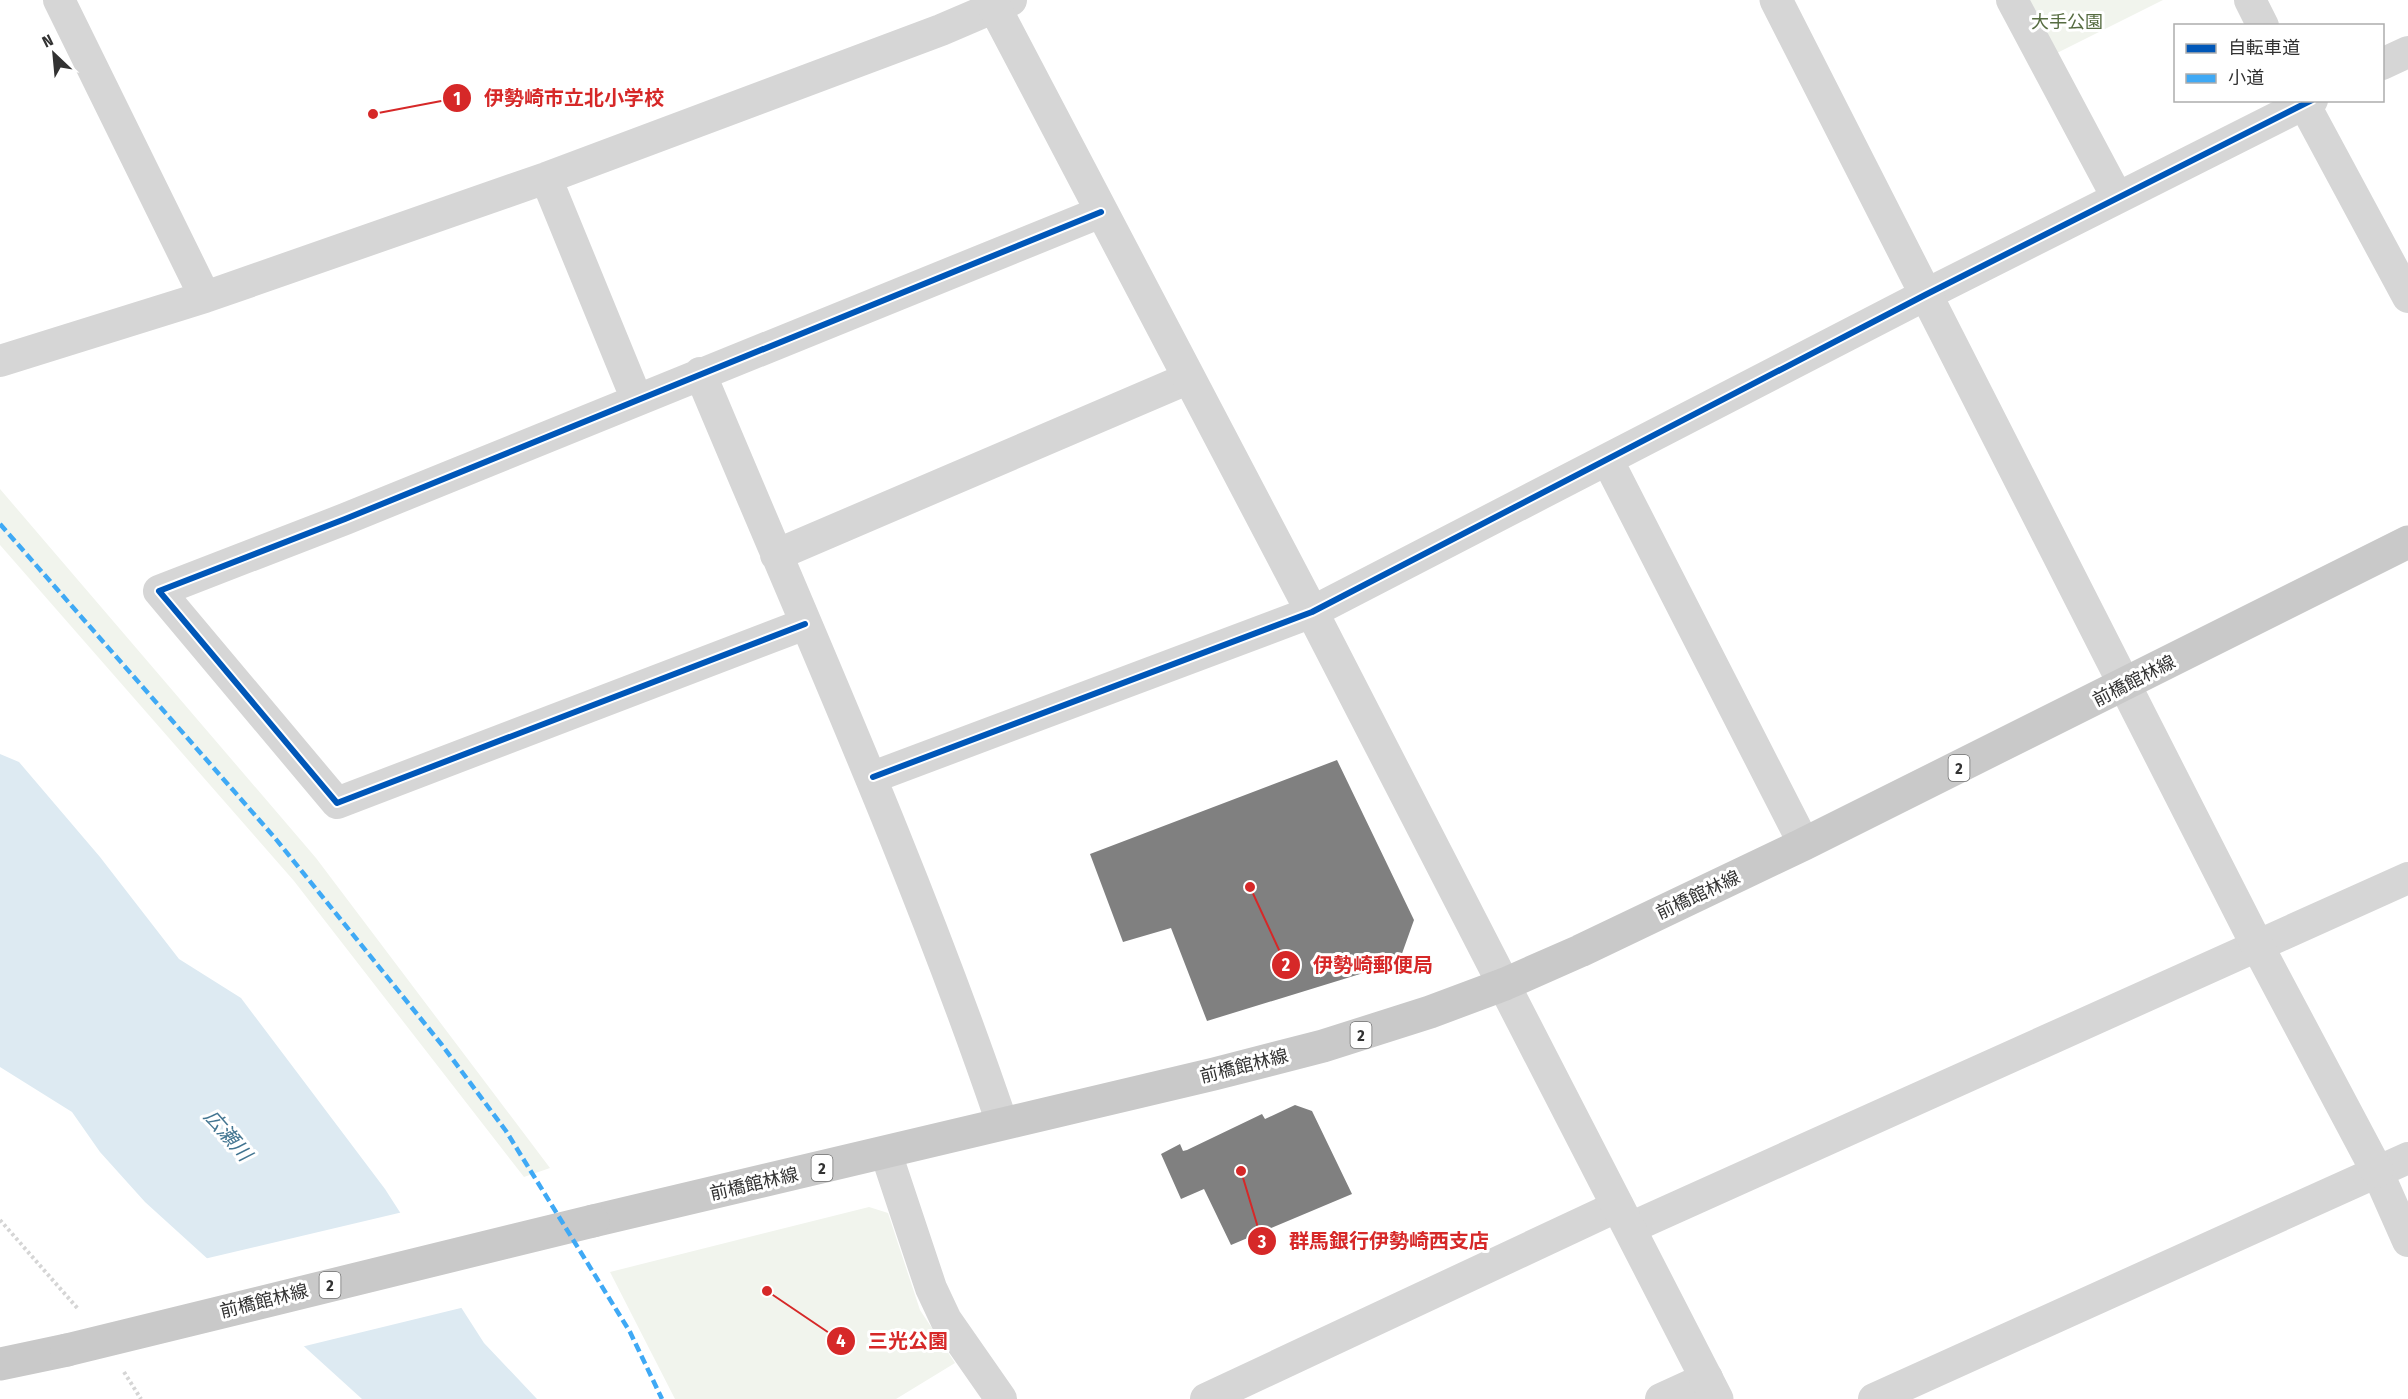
<svg xmlns="http://www.w3.org/2000/svg" width="2408" height="1399" viewBox="0 0 2408 1399" font-family="'Fira Sans Condensed','Noto Sans JP',sans-serif">
<style>
.green{fill:#f1f4ed}
.water{fill:#ddeaf2}
.pier{fill:#fff}
.building{fill:#808080}
.lines{fill:none;stroke-linecap:round;stroke-linejoin:round}
.path{stroke:#d5d5d5;stroke-width:4;stroke-dasharray:3 3;stroke-linecap:butt}
.minor{stroke:#d6d6d6;stroke-width:32}
.tertiary{stroke:#d6d6d6;stroke-width:33}
.primary{stroke:#c9c9c9;stroke-width:33}
.primary-bridge{stroke:#c9c9c9;stroke-width:33}
.quiet{stroke:#3fa9f5;stroke-width:4.5;stroke-dasharray:9 4.5;stroke-linecap:butt}
.cycleway-casing{stroke:#fff;stroke-width:10}
.cycleway{stroke:#0057b8;stroke-width:6}
.labels{text-anchor:middle;dominant-baseline:central;stroke-width:6;stroke-linejoin:round;paint-order:stroke}
.shield{fill:#fff;stroke:#707070;stroke-width:1.5}
.shield-label{font-size:16px;font-weight:bold;fill:#323232}
.park-label{font-size:18px;fill:#566c41;stroke:#fff}
.street-label{font-size:18px;fill:#323232;stroke:#fff}
.water-label{font-size:20px;font-style:italic;fill:#437591;stroke:#fff}
.leader{fill:none;stroke:#d62828;stroke-width:2}
.callout-dot{fill:#d62828;stroke:#fff;stroke-width:2}
.mark-label{font-size:18px;text-anchor:middle;font-weight:bold;fill:#fff}
.callout-label{font-size:20px;text-anchor:middle;font-weight:bold;fill:#d62828;stroke:#fff;stroke-width:6;stroke-linejoin:round;paint-order:stroke}
</style>
<rect width="100%" height="100%" fill="#fff"/>
<path class="green" d="M2029,0H2163L2057,53Z
M0,489L316,858L550,1168L524,1177L294,881L0,545Z
M869,1207L888,1213L920,1310L955,1363L896,1399H675L610,1272Z"/>
<path class="water" d="M0,754L19,762L100,857L179,959L241,998L385,1189L484,1343L537,1399H362L145,1202L100,1152L72,1112L0,1067Z"/>
<path class="pier" d="M403,1212L465,1307L301,1347L204,1259Z"/>
<path class="building" d="M1337,760L1414,920L1399,962L1207,1021L1171,928L1123,942L1090,854Z
M1295,1105L1312,1111L1352,1194L1231,1245L1204,1189L1181,1199L1161,1154L1180,1144L1183,1151L1187,1150L1262,1114L1265,1119Z"/>
<g class="lines">
<path class="path" d="M0,1220L79,1310
M124,1372L141,1399"/>
<path class="minor" d="M59,0L205,297
M2012,0L2117,197
M2250,0L2263,26
M2382,64L2408,52
M2302,100L2408,297
M546,178L637,400
M0,361L205,297L546,178L941,30L1011,0
M700,373C804,622 915,867 1002,1123
M1608,461L1804,844
M776,555L1189,378
M805,624L337,803L159,591L345,519L1101,212
M873,777L1312,612L1925,295L2312,100
M886,1153L931,1288L946,1320L1001,1399
M2377,1171L2408,1241
M1630,1228L2408,878
M1206,1399L1618,1206
M1661,1399L1707,1378
M1874,1399L2408,1158"/>
<path class="tertiary" d="M1776,0L2257,945L2377,1171
M995,8L1312,612L1717,1399"/>
<path class="primary" d="M593,1221L1214,1074L1323,1046L1430,1012L1505,984L1580,951L1804,844L2408,542
M0,1364L67,1350"/>
<path class="primary-bridge" d="M67,1350L593,1221"/>
<path class="quiet" d="M0,524L275,838L442,1045L506,1131L630,1332L662,1399"/>
<g class="cycleway-casing">
<path id="cycleway" d="M805,624L337,803L159,591L345,519L1101,212
M873,777L1312,612L1925,295L2312,100"/>
</g>
<use href="#cycleway" class="cycleway"/>
</g>
<g class="labels">
<g class="shield">
<rect x="1948.5" y="755" width="21" height="26" rx="4.5"/>
<rect x="1350.5" y="1022" width="21" height="26" rx="4.5"/>
<rect x="811.5" y="1155" width="21" height="26" rx="4.5"/>
<rect x="319.5" y="1272" width="21" height="26" rx="4.5"/>
</g>
<g class="shield-label">
<text x="1959" y="768">2</text>
<text x="1361" y="1035">2</text>
<text x="822" y="1168">2</text>
<text x="330" y="1285">2</text>
</g>
<g class="park-label">
<text x="2067" y="22">大手公園</text>
</g>
<g class="street-label">
<text transform="translate(2134 681) rotate(-27)">前橋館林線</text>
<text transform="translate(1698 895) rotate(-25)">前橋館林線</text>
<text transform="translate(1244 1066) rotate(-14)">前橋館林線</text>
<text transform="translate(754 1184) rotate(-13)">前橋館林線</text>
<text transform="translate(264 1301) rotate(-14)">前橋館林線</text>
</g>
<g class="water-label">
<text transform="translate(228 1135) rotate(49)">広瀬川</text>
</g>
</g>
<path class="leader" d="M373 114L457 98M1250 887L1286 965M1241 1171L1262 1241M767 1291L841 1341"/>
<g class="callout-dot">
<circle cx="373" cy="114" r="6"/>
<circle cx="1250" cy="887" r="6"/>
<circle cx="1241" cy="1171" r="6"/>
<circle cx="767" cy="1291" r="6"/>
<circle cx="457" cy="98" r="15"/>
<circle cx="1286" cy="965" r="15"/>
<circle cx="1262" cy="1241" r="15"/>
<circle cx="841" cy="1341" r="15"/>
</g>
<g class="mark-label">
<text x="457" y="105">1</text>
<text x="1286" y="971">2</text>
<text x="1262" y="1248">3</text>
<text x="841" y="1347">4</text>
</g>
<g class="callout-label">
<text x="574" y="105">伊勢崎市立北小学校</text>
<text x="1373" y="972">伊勢崎郵便局</text>
<text x="1389" y="1248">群馬銀行伊勢崎西支店</text>
<text x="908" y="1348">三光公園</text>
</g>
<rect x="2174" y="24" width="210" height="78" fill="#ffffff" stroke="#adadad" stroke-width="1.5"/>
<rect x="2186" y="44" width="30" height="9" fill="#0057b8" stroke="#adadad" stroke-width="1.5"/>
<text x="2228" y="54" font-size="18" fill="#323232">自転車道</text>
<rect x="2186" y="74" width="30" height="9" fill="#3fa9f5" stroke="#adadad" stroke-width="1.5"/>
<text x="2228" y="84" font-size="18" fill="#323232">小道</text>
<g transform="translate(54 54) rotate(334)" stroke="#ffffff" stroke-width="4.5" paint-order="stroke">
<path d="M0-4.5L10 22L0 15L-10 22Z" fill="#323232"/>
<text y="-9" font-size="16" font-weight="bold" text-anchor="middle" fill="#323232">N</text>
</g>
</svg>
